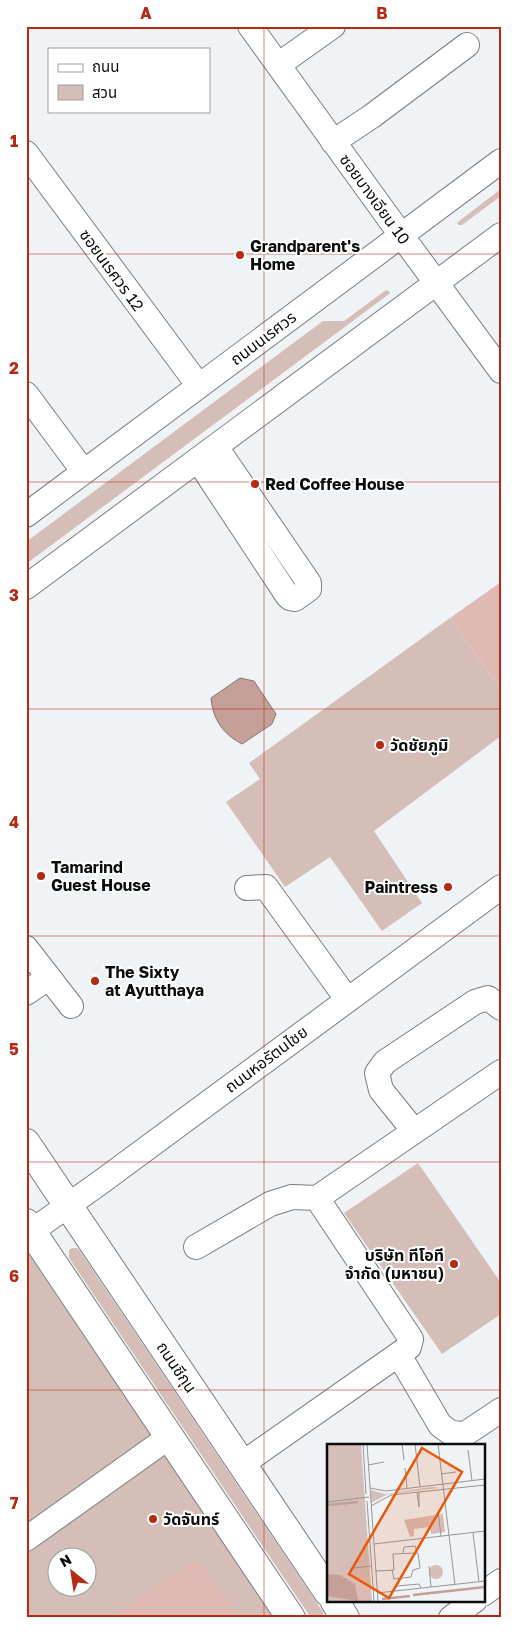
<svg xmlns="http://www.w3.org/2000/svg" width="527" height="1644" viewBox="0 0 527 1644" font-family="'Golos Text','Noto Sans Thai',sans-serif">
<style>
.green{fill:#d5bdb8;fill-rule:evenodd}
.forest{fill:#dfbab3}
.water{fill:#c4a098;stroke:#8c746e}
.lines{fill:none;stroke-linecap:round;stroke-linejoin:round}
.minor-casing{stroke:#7a7e80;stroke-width:26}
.major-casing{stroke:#7a7e80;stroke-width:30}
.minor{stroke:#fff;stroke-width:24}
.major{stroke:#fff;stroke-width:28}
.grid{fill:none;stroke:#b62912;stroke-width:1;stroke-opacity:0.55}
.poi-dot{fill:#b62912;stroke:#fff;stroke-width:2}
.labels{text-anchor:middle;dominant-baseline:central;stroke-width:4;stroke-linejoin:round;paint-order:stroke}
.street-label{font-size:16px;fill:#0b0d0d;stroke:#fff}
.poi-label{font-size:16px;font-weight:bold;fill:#0b0d0d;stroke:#fff;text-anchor:start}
.inset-river{fill:none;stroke:#c4a098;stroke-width:2.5}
.inset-road{fill:none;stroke:#949799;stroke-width:1}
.view{fill:#e8590c;fill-opacity:0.15;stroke:#e8590c;stroke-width:2.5}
.inset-edge{fill:none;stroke:#0b0d0d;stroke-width:2.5}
.neatline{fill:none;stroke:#b62912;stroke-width:2}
.grid-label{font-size:16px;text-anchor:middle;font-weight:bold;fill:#b62912}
</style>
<rect width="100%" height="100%" fill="#eff3f6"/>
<path class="green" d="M501,189V196L462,225H459L457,223L459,221Z
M386,290L390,292L389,294L26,564V542L323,321H344Z
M450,618L501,690V736L374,831L422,903L382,931L330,857L285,887L226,802L260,779L249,763Z
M418,1163L501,1283V1314L442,1354L344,1213Z
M72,1248H77L80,1251L323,1612V1618H311L69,1258V1250Z
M26,1250L274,1618H26ZM58,1556H88V1586H58Z"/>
<path class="forest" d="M501,582V690L450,618Z
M198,1559L239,1618H108Z"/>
<path class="water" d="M240,678L254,681L276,714L272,724L242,744C223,734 213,720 211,698Z"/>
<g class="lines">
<g class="minor-casing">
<path id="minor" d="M250,26L401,235L501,371
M278,65L333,26
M333,142L372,116L467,45
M26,153L199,386
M26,394L84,472
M198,460L287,595L290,598L295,599L309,589V583L216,447
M26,515L501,161
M26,587L501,235
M247,888L266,887L347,999
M26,948L71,1006
M26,993L48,978
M414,1131L381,1090L377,1073L385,1062L475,1002L488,998L501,1008
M32,1231L101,1182L501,887
M196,1247L270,1204L292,1197L317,1198
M399,1355L440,1425L451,1433L465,1434L501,1410
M242,1464L409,1347L411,1339L317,1198L501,1072
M26,1539L169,1437
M483,1594L501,1581
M451,1618L475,1600"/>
</g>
<g class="major-casing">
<path id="major" d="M26,1143L328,1592
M26,1223L291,1618
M334,1600L345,1618"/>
</g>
<use href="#minor" class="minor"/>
<use href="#major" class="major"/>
</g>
<path class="grid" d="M264,26V1618M26,254H501M26,482H501M26,709H501M26,936H501M26,1162H501M26,1390H501"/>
<g class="poi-dot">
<circle cx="240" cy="255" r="5"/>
<circle cx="255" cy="484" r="5"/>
<circle cx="380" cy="745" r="5"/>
<circle cx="41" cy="876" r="5"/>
<circle cx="448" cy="887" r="5"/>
<circle cx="95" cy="981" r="5"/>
<circle cx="454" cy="1264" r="5"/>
<circle cx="153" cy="1519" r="5"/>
</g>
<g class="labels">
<g class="street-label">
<text transform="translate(375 199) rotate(54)">ซอยบางเอียน 10</text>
<text transform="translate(112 270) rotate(54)">ซอยนเรศวร 12</text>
<text transform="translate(263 338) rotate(-37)">ถนนนเรศวร</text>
<text transform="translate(266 1059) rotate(-37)">ถนนหอรัตนไชย</text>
<text transform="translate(177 1367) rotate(56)">ถนนชีกุน</text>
</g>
<g class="poi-label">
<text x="250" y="246">Grandparent's<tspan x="250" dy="18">Home</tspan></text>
<text x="265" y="484">Red Coffee House</text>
<text x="390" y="745">วัดชัยภูมิ</text>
<text x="51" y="867">Tamarind<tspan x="51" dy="18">Guest House</tspan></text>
<text x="438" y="887" text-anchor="end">Paintress</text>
<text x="105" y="972">The Sixty<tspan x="105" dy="18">at Ayutthaya</tspan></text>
<text x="444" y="1255" text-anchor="end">บริษัท ทีโอที<tspan x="444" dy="18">จำกัด (มหาชน)</tspan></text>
<text x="163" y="1519">วัดจันทร์</text>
</g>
</g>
<g transform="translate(327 1444)">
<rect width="158" height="158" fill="#eff3f6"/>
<path d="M0,0H34L45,157H0ZM105,43L112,44L61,50L44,59V46L58,50ZM102,72L103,83L87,85V92L83,93L77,76ZM102 128a7 7 0 1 1 14 0a7 7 0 1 1-14 0Z" fill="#d5bdb8"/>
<path d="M116,70L118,88L104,90L102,72ZM18,129L21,134L41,133L43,157H29L15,134Z" fill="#dfbab3"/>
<path d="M0,130L13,131L28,140L31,157L0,152Z" fill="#c4a098"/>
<path class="inset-river" d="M0,61L31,58M86,151L158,143M55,155L83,152"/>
<path class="inset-road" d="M36,0L39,50M40,0L51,157M75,0L77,16M88,0L93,43M111,0L128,141M141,6L145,37M41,21L57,18M78,24L80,44M114,30L129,28M43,44L59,47L158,35M90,48L92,63V48M40,57L47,157M0,58L42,53M44,62L64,51L158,41M111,68L114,92M146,89L152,138M47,100L158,87M76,109L77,103L88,102L90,108M102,122L104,143M27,124L44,122M49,127L67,126L66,110L91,109L93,124L86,126L84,133L67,135L65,126M70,142L92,140L94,144M50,149L158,137"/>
<path class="view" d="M95,4L135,28L62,154L22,130Z"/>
<rect width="158" height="158" class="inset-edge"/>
</g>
<rect width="527" height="1644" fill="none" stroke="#ffffff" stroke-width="55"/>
<rect x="48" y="48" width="162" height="65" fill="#ffffff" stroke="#9d9e9e"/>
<rect x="58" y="64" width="25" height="8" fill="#ffffff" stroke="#9d9e9e"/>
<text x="92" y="72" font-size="15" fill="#0b0d0d">ถนน</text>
<rect x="58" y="85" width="25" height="15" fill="#d5bdb8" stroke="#9d9e9e"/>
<text x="92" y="98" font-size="15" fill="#0b0d0d">สวน</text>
<g transform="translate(72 1572) rotate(330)"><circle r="24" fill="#ffffff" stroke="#9d9e9e"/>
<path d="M0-4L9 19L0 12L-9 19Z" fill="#b62912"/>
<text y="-8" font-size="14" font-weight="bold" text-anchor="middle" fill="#0b0d0d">N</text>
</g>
<rect x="28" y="28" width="472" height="1588" class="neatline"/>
<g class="grid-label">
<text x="146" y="19">A</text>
<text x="382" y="19">B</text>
<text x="14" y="147">1</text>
<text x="14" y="374">2</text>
<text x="14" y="601">3</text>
<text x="14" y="828">4</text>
<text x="14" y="1055">5</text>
<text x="14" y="1282">6</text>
<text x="14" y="1509">7</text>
</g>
</svg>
